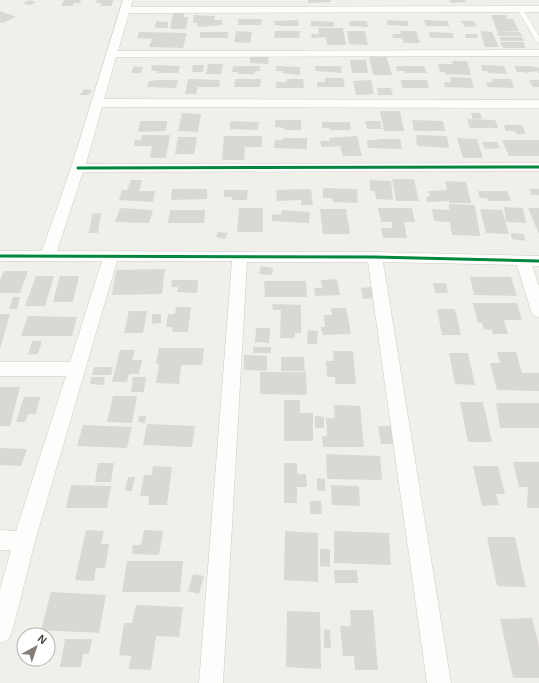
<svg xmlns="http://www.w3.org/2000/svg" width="539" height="683" viewBox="0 0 539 683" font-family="Arial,sans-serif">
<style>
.building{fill:#dad8d2}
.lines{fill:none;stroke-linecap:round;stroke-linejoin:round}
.lane-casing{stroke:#ceccc7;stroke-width:1}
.street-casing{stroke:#ceccc7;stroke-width:1}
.lane{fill:#fdfdfc;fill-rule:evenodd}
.street{fill:#fdfdfc;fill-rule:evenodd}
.cycleway-casing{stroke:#fff;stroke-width:5}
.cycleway{stroke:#00873e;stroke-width:3}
</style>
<rect width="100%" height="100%" fill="#f0efea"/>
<path class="building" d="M30,0L36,2L31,5L24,4L23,3Z
M64,0H81L80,3H74L73,6H61Z
M97,0H114L111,6H100L101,3H96Z
M308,0H330L331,2L308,3Z
M449,0H465L466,2L451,3Z
M0,11L16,17L2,23L0,22Z
M173,13H184V17H188L186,29H170Z
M194,15L215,16L214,20H222V25L197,27V23H193Z
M491,15H506L508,19H513L519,31H497Z
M238,19H262L261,25H238Z
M298,20L299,26H279V25H274V21Z
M387,20L408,21V26L387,25Z
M424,20L448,21L449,26H426Z
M156,21L168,22V28H155Z
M311,21L334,22V27L311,26Z
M349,21H367L368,27L350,26Z
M461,21H474L477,26L465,27Z
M318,28H343L346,45H327L326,37L312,38L311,34H319Z
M236,31L252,32L250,43L234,42Z
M275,31H300L299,38H274Z
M347,31H365L368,45L349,44Z
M400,31H416L420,43H404L402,38H393L392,34H401Z
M480,31L492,32L499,47H485Z
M497,31L520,32L522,36H499Z
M139,32L187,33L183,48L149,47L152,39L137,38Z
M200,32H228V38H200Z
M429,32L453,33L454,38H430Z
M465,34H477L478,38H466Z
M500,37H522L524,41H501Z
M500,42H523L526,48H503Z
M369,56H386L392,75H373Z
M250,57H269L268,64L250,63Z
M350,60H366L368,73H352Z
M452,61H467L471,75L445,74V72H440L438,64H453Z
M208,64H223L221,74H206Z
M152,65L180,66L178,73H157L158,71H151Z
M193,65H204L203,72H192Z
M481,65L504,66L507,74L489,73L488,71H483Z
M134,66L143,67L141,73H131Z
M233,66H260V71H255V74H238V72H232Z
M276,66L300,67V75L283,73V71H276Z
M315,66H341L342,73L316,71Z
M396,66H424L427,73H406L405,71H397Z
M514,66H530L539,68V74L537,71L525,73L524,72H517Z
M450,77L471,78L474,88L445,87L444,82H451Z
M325,78H343L345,87H317V82H325Z
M188,79L220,80L219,87H198L196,94H185Z
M235,79H261L260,87H234Z
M287,79H303L304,88H276V82H287Z
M492,79H511L514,88L488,87L486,82H493Z
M159,80H178L176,88L147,87L149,81Z
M371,80L374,94L356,95L353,81Z
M401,80H427L429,88H402Z
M529,80H539V87H533Z
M377,88H391L393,95H378Z
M84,89L92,90L89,95H80Z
M380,111H400L404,131H384Z
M182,113L201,114L198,132L178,131Z
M471,113H480L482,119H473Z
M467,119L495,120L498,128H470Z
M275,120H301V130H284V128L275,127Z
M412,120L443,121L445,131H414Z
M140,121H167L166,131L138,132Z
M230,121L259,122L258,130L230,129Z
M365,121H380L382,129H367Z
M322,122H350L351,130H329V128H322Z
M504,125H522L526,134H517L515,131H506Z
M142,135H170L166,158H150L152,146H134L135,140H141Z
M416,135L447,136L449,148L417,146Z
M224,136H262V147H245L244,160H222Z
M357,136L362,156H343L340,146L322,147L320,141H330L329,138Z
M178,137H197L194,154H175Z
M283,138H307V149L274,148L275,140H283Z
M457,138L477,139L483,158H463Z
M378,139H400L402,149L368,148L367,140H377Z
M502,140H539V156H509Z
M482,142H497L500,148L485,149Z
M392,179H414L419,201H396Z
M131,180H142L139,191H155L153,202L119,200L122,190H127Z
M370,180L391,181L393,200L376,199L375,191H370Z
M445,181L466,182L471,203H449V201L427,202L426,197L430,196L428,191L447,190Z
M323,188L357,189L358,203L333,202L332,198H323Z
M172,189H207V199L171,200Z
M311,189L313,205H301V200L277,201L276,190Z
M529,189H539V195H532Z
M224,190H248L247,200H232V197H224Z
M478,191H507L511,201H488L487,198H480Z
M449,204L475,205L480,236L452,235L450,222L434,221L432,209L449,210Z
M504,207L523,208L526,223L506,222Z
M120,208L153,210L149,223L115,222Z
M239,208H263V232H237Z
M378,208H412L415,222H404L407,238H383L381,228H392V222H381Z
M528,208H539V234Z
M320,209H346L350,234H323Z
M480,209L502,210L509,234L486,233Z
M170,210H205L204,223H168Z
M282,210L310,212L309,223L272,221V214L281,215Z
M101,213L98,233H89L92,214Z
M218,232L228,233L225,239L216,237Z
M511,233L524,234L525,241L512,239Z
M261,266L273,268L272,275L259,274Z
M165,269L162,294L112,295L116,270Z
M4,271H28L20,293H0V280Z
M36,276H54L45,306H25Z
M60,276H79L73,302H53Z
M470,277H511L517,296L474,295Z
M337,279L340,295L315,296L314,288H322L321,280Z
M172,280H198L197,293L177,292L178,287H171Z
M264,281H306L307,297H265Z
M433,283H446L448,293H435Z
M371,287L374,298L363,299L361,288Z
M13,297H20L17,309H9Z
M473,303H517L522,320H504L508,334H493L492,330L484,329L482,323H478Z
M272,304L301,305V333H295V338H280L281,310H273Z
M176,307H191L188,332H172L173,327H166L168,314H175Z
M331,308H346L351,334L323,335L321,327H325L324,315H332Z
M437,309H455L461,335H442Z
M129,311H147L143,333H124Z
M0,314H10L0,349Z
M152,314H161V323L152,324Z
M28,316L77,317L72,336H21Z
M256,328H270L269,343L255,342Z
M308,330L318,331L317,344H307Z
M32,341H42L38,354L28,355Z
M253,347H271V353H253Z
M159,348H204L202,365H181L179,384L156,383L159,364H156Z
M120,350H135L132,360H142L139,374H129L127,382H112Z
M333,351H353L356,384H335V377H327L326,361H334Z
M497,352H516L522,373H539V391L497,390L490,363H500Z
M449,353H468L475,385L455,384Z
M244,355L267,356V371L244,370Z
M281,357H304L305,371H281Z
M94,367H113L111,375H92Z
M260,372H306L307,395L260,394Z
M91,377H105L104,385L90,384Z
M133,377H146L144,392H131Z
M0,387H20L10,426H0Z
M113,396H137L132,423L107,422Z
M24,397H40L36,414H28L25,422H16Z
M284,400H300V413H313V441H284Z
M460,402H483L492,442H468Z
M496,403H539V428H500Z
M334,405L360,406L364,447H323L322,436H327L326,418H335Z
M139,416H146L145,423L138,422Z
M315,416L324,417V428H315Z
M147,424L195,426L192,447L143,445Z
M83,425L132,427L127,448L77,446Z
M378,426H393L396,444H381Z
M0,448L27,449L21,466L0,465Z
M326,454L380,456L382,480L327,479Z
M513,462H539V508H527L528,487H519Z
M98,463H114L111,482H95Z
M284,463H297V474H306L307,487H297V503H284Z
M153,466L172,467L167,505H148L149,496H140L144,475H152Z
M473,466H498L505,494H496L499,505L482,506Z
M128,477H135L132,491H125Z
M317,478L325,479V491H317Z
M71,485L111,486L107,508H66Z
M331,485L359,486L360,506L332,505Z
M310,501H321L322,514H310Z
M86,530L104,531L101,544H109L105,568H96L94,581L75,580Z
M144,530L163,531L159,555L132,554L133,545H141Z
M285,531L318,533V582L284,580Z
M334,531L389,533L391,565L334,563Z
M487,537H515L526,587L497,586Z
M320,549H330V567L320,566Z
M127,561H183L180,592H122Z
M334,570H357L358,583H335Z
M193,574L204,576L199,594L188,591Z
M51,592L106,595L99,633L41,630Z
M136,605L183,607L179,637L156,636L151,670L129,669L131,656L119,655L124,623H132Z
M350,610H373L378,670H355L354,656H343L340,626H351Z
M287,611L320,612L321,669L286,667Z
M532,618L539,646V678H513L500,619Z
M324,629L330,630L331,648H324Z
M65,639H92L89,654H83L81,667H60Z"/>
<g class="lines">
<g class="lane-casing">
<path id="lane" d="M518,8H522L539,36V43L536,41L517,9Z"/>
</g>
<g class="street-casing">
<path id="street" d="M123,0H133L131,7L539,6V12L129,13L118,51L539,50V56L116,57L104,99L539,100V108L102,107L86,164L539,163V171L83,172L57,251L375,252L539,256V266H532L539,286V317L533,315L531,311L517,265L383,262L451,683H427L368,262H247L223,683H199L232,261H117L35,541L12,632L8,640L0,643V590L11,550H0V530L16,531L66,376H0V362H70L102,261H0V251H42L71,168Z"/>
</g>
<use href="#lane" class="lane"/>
<use href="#street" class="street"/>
<g class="cycleway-casing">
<path id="cycleway" d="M78,168L539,167
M0,256L375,257L539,261"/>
</g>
<use href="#cycleway" class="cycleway"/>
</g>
<g transform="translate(36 647) rotate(40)"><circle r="19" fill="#ffffff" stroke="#b5b3af"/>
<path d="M0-3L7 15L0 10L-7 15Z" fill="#827e75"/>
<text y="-6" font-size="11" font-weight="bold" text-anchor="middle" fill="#464136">N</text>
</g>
</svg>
